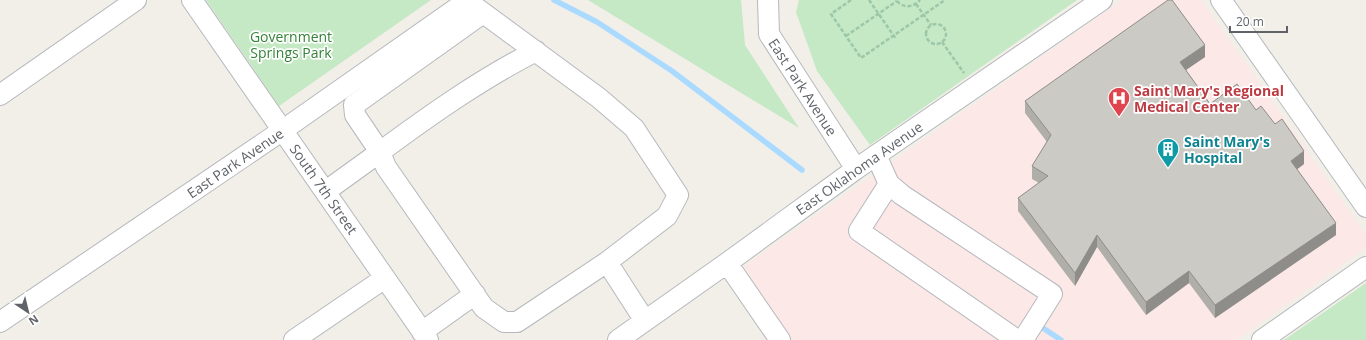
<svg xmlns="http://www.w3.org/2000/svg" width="1366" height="340" viewBox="0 0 1366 340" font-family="'Open Sans',sans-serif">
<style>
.medical{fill:#fce8e6}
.green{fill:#c5e8c5}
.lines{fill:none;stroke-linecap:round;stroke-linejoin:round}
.stream{stroke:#aadaff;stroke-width:5.5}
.minor-casing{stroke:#b5b8bc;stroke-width:22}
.path{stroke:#9cc7a9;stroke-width:2.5;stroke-dasharray:4 2;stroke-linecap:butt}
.minor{stroke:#fff;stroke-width:20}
.wall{fill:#afaea9}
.shaded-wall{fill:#8f8d8a}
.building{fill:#cccac5;stroke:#8f8d8a}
.labels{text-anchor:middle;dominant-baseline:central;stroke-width:3.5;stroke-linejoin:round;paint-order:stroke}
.park-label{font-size:14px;fill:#348238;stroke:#fff}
.street-label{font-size:14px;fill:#5f6368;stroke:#fff}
.health-label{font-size:14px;font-weight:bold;fill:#be3a42;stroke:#fff;text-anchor:start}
.culture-label{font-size:14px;font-weight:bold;fill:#0d838f;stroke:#fff;text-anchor:start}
</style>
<rect width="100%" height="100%" fill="#f1efe8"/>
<path class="medical" d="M1122,0H1201L1366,235V248L1236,340H792L741,268Z"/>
<path class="green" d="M206,0H431L279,106Z
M588,0H741L745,45L799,128Z
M799,0H1077L870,145L817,71L796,12Z
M1366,283V340H1284Z"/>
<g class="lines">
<path class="stream" d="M554,0L597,22L672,71L802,170
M1043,328L1061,340"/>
<g class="minor-casing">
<path id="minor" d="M192,0L428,340
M768,0L769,34L856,169
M1221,0L1366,207
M536,51C481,79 430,115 380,152L386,167L484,308L504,322H517L607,262L645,321
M0,95L136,0
M876,155L889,184L902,195L1052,294L1023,340
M889,184L859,231L1017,340
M326,191L380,152L355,115L354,105L483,13
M727,263L780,340
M0,322L283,130L467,1L599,98L634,128L678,195L667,216L607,262
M422,332L475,294
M294,340L385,278
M618,340L727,263L856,169L1102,0
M1262,340L1366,267"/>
</g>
<path class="path" d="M851,0L831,14L861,58L945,0
M869,0L896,39
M897,1C904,9 914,7 920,0
M916,4L931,25
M926 34a10 10 0 1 1 20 0a10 10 0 1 1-20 0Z
M846,36L897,1
M942,42L964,73"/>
<use href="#minor" class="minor"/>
</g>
<path class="wall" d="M1205,57L1186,70L1210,104L1256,110L1304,164L1297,169L1336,235L1215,318L1189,283L1146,315L1097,247L1075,286L1018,211V198L1039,183L1032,179V166L1047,142L1025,113V101Z"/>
<path class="shaded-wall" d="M1205,45V57L1180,74V62Z
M1304,151V164L1291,174V161Z
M1336,223V235L1215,318V305Z
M1097,235V247L1075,286V273Z
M1189,271V283L1146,315V302Z"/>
<path class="building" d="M1168,0H1172L1205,45L1180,62L1210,104L1237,84L1256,110L1261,106L1275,124L1282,119L1304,151L1291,161L1336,223L1215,305L1189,271L1146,302L1097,235L1075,273L1018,198L1048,176L1032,166L1051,135L1025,101Z"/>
<defs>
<g id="hospital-pin" transform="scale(1.15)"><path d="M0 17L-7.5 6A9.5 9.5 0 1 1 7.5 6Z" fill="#e0444e" stroke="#fff"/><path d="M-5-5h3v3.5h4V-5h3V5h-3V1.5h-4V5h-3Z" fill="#fff"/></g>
<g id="building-pin" transform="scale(1.15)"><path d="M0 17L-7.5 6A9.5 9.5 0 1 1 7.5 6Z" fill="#0f9aa8" stroke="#fff"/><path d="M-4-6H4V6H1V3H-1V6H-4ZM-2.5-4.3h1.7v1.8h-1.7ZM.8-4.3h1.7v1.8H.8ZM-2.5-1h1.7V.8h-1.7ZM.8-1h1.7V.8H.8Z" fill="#fff"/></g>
</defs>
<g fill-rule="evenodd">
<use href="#hospital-pin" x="1119" y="98"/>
<use href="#building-pin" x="1168" y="149"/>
</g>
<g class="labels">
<g class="park-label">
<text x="291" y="36">Government<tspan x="291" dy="16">Springs Park</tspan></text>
</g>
<g class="street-label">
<text transform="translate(803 87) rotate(57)">East Park Avenue</text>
<text transform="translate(235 163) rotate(-34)">East Park Avenue</text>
<text transform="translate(859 168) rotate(-35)">East Oklahoma Avenue</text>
<text transform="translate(324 189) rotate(55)">South 7th Street</text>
</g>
<g class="health-label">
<text x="1134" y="90">Saint Mary's Regional<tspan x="1134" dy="16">Medical Center</tspan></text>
</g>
<g class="culture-label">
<text x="1184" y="141">Saint Mary's<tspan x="1184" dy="16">Hospital</tspan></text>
</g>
</g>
<g transform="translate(28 312) rotate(145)" stroke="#ffffff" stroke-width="3" paint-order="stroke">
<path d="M0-3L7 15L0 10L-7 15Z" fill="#5f6368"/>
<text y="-6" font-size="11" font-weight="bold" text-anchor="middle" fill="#5f6368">N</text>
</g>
<path d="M1230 26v6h57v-6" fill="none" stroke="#5f6368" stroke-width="2"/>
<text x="1236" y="26" font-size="12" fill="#5f6368" stroke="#ffffff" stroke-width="3" paint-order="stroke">20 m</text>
</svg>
